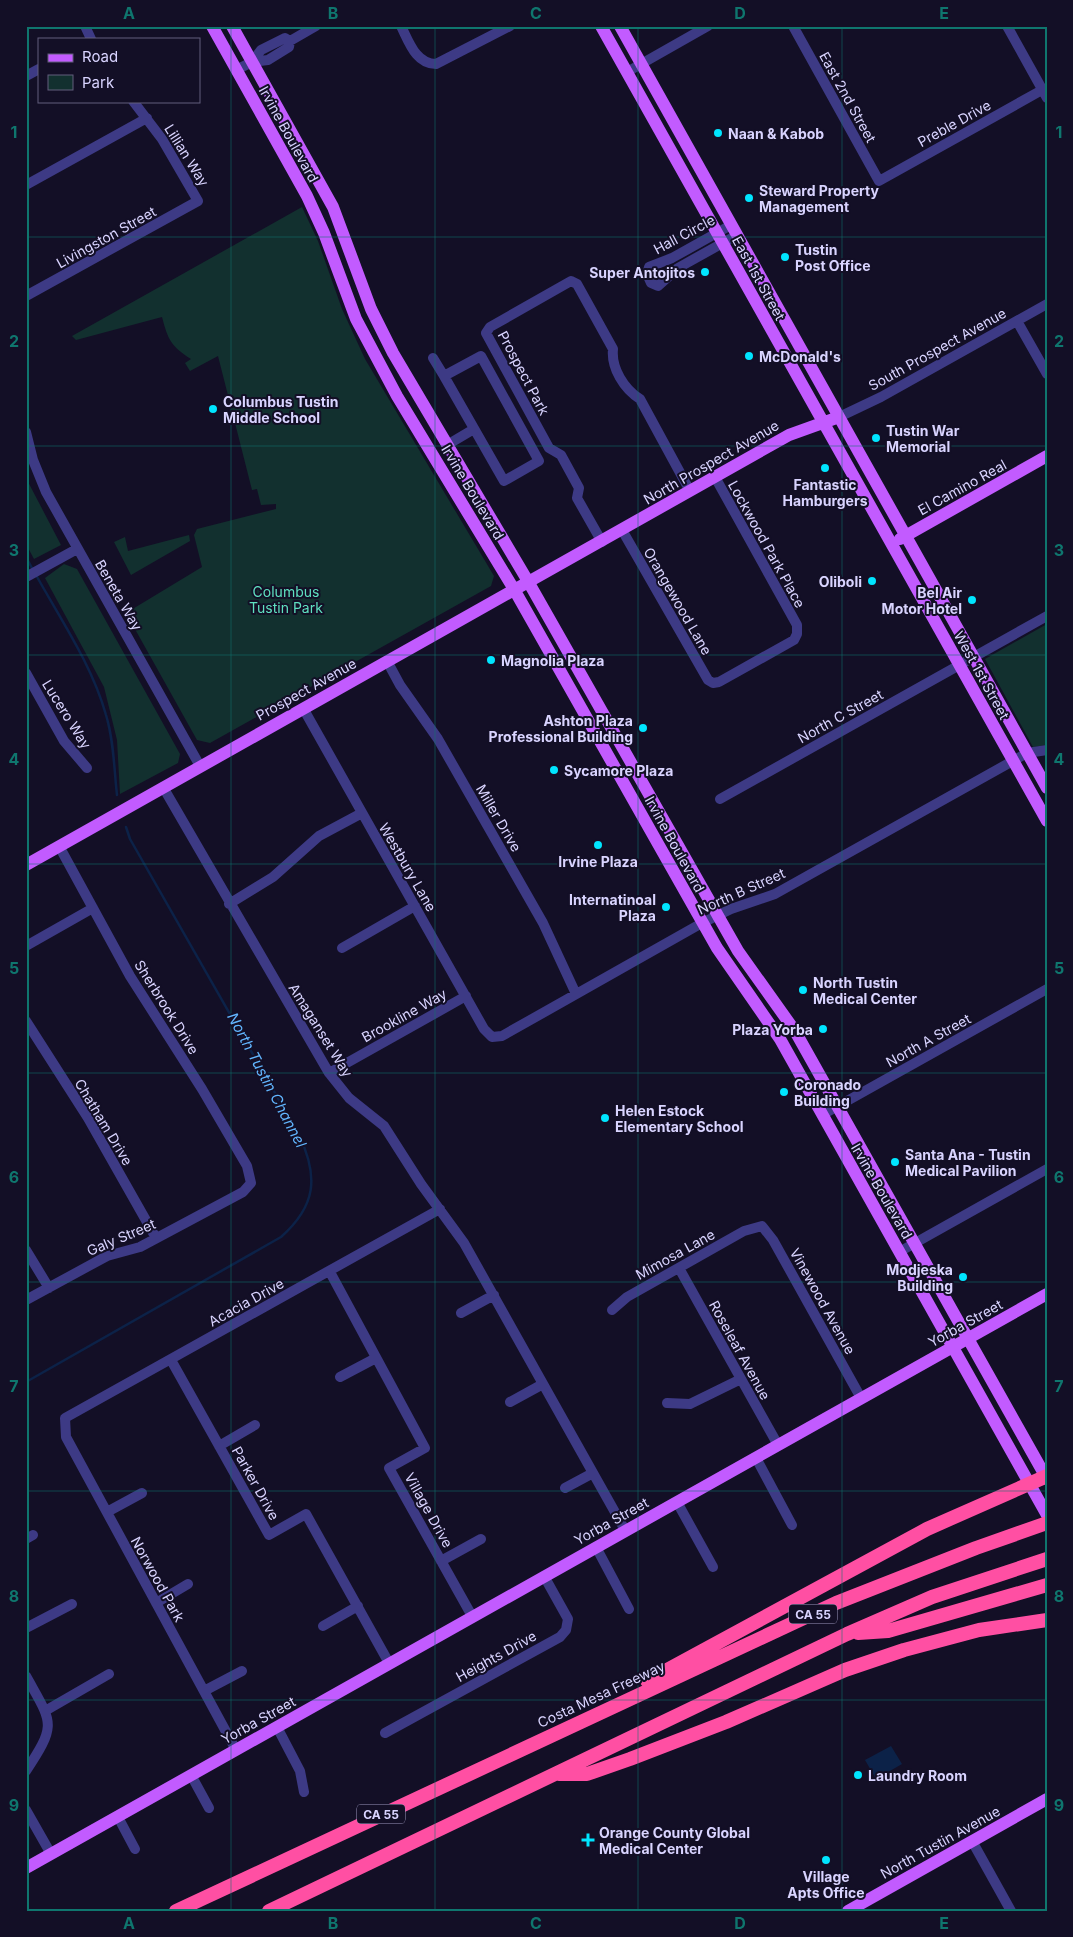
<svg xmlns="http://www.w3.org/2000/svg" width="1073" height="1937" viewBox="0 0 1073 1937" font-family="Inter,sans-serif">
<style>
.green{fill:#12302f}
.water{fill:#0c2248}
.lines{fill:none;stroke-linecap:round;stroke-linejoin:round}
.stream{stroke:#0c2248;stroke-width:2.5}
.minor{stroke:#3d3a85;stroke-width:10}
.major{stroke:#c25bff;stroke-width:12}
.highway{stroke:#ff4fa3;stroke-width:14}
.grid{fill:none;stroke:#0f766e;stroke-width:1;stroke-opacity:0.55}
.poi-dot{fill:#00e5ff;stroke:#130f26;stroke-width:2}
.labels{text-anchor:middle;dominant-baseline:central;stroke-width:4;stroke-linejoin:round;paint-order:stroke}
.shield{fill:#130f26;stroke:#9e99be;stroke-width:1}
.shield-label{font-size:12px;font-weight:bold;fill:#d9d4ff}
.street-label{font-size:14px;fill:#d9d4ff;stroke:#130f26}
.poi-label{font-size:14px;font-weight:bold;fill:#d9d4ff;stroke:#130f26;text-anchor:start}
.park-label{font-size:14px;fill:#5fe0c0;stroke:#130f26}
.water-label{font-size:15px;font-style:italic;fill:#62b6ff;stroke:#130f26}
.neatline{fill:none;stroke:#0f766e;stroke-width:2}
.grid-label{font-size:16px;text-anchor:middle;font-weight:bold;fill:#0f766e}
</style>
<rect width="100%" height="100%" fill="#130f26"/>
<path class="green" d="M302,207L318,241L342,309L365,359L494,576L491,586L210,743L197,740L126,613L202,567L194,535L197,529L276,509V504L261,505L257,489L252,490L218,356L190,371L185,363L191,359C171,346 168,340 162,317L76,340L72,336Z
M26,478L61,545L34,559L26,544Z
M189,535L190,541L131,575L114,542L125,537L128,551Z
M64,564L77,569L180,754L178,763L120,794L117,740L104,687L45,578Z
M1047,624V745L1033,747L985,659Z"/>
<path class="water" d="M891,1746L902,1764L876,1779L865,1760Z"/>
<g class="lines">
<path class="stream" d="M26,557L33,570
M36,575C61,620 92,665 106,715C114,741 114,769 117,795
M26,1382L281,1237C316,1206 319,1177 299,1135L130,839L126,827"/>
<path class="minor" d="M85,26L91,39
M401,26C409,42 416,64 436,64L510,26
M793,26L879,181L1042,90
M1007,26L1047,98
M252,62L261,50L285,38L290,41
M236,70L252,62L268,60L289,47L290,41L316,26
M627,72L708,26
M26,76L39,69
M26,185L147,118
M731,225L672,258L649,267L647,274L651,283L658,286L678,268L737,235
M26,296L198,201L162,139L133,101
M1017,321L1047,374
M481,356L539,461L504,481L444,376Z
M433,358L444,376
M839,417L881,397L1047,304
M26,432L33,460L46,492L200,766
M447,445L474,429
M622,530L708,680L713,683L719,682L794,640L797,634V625L715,477
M602,542L577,498L579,488L561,455L549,448L486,333L490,327L571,281L577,284L613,349C611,368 624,389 640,399L690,491
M26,577L77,549
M387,661L400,685L438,739L543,923L576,994
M26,673L64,741L87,768
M303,708L484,1029L492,1037L502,1036L702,923L731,909L775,894L1027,753L1047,750
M163,787L329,1073L349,1098L384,1126L421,1184L464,1243L625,1530
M720,799L1047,616
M229,904L273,877L319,836L362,813
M26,946L93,908
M342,948L415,906
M26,1021L88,1118L156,1238
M329,1073L466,996
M822,1115L1047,989
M26,1250L49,1288
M899,1252L1047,1169
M679,1268L778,1445
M330,1272L425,1448L389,1468L472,1616
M26,1300L107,1256L140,1247L243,1192L251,1183L247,1166L202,1089L130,976L59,846
M612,1310L627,1297L744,1231L762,1226L773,1240L861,1398
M461,1313L494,1295
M171,1360L269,1535L306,1514L389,1663
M340,1377L376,1358
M510,1402L543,1384
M667,1403L690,1404L741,1379
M219,1446L255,1425
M756,1458L792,1525
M565,1488L593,1473
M677,1502L713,1567
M107,1512L142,1493
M26,1539L33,1535
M596,1547L629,1609
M441,1561L481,1539
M156,1603L188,1584
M323,1626L358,1606
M26,1628L72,1604
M26,1676C52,1723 58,1723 26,1771
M204,1691L242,1671
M45,1711L109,1674
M277,1727L300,1771L304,1792
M385,1733L560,1637L566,1630L568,1619L544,1576
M236,1750L66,1437L65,1418L440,1209
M191,1775L209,1808
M26,1810L51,1854
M118,1817L135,1849
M972,1841L1011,1911"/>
<path class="major" d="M212,26L307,196L324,233L356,319L397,396L515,591L717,948L780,1039L1047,1515
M232,26L333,207L371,309L393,353L529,583L738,951L795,1031L1047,1479
M601,26L1047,821
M620,26L1047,788
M900,539L1047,456
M26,865L789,435L839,417
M26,1868L1047,1294
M848,1911L1047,1799"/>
<path class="highway" d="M858,1633L888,1631L1047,1585
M647,1681L927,1529L1047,1476
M559,1774H587L630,1759L726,1722L845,1670L904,1650L979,1630L1047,1620
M176,1911L836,1603L976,1548L1047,1523
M269,1911L847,1634L932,1597L1047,1559"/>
</g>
<path class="grid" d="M231,26V1911M435,26V1911M638,26V1911M842,26V1911M26,237H1047M26,446H1047M26,655H1047M26,864H1047M26,1073H1047M26,1282H1047M26,1491H1047M26,1700H1047"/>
<g class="poi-dot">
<circle cx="718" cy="133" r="5"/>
<circle cx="749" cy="198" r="5"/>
<circle cx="785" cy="257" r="5"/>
<circle cx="705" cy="272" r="5"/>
<circle cx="749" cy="356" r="5"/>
<circle cx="213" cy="409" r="5"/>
<circle cx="876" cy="438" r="5"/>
<circle cx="825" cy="468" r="5"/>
<circle cx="872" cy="581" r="5"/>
<circle cx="972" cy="600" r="5"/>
<circle cx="491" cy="660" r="5"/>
<circle cx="643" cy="728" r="5"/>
<circle cx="554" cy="770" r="5"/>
<circle cx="598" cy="845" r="5"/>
<circle cx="666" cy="907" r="5"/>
<circle cx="803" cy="990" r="5"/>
<circle cx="823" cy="1029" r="5"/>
<circle cx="784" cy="1092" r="5"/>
<circle cx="605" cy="1118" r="5"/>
<circle cx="895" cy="1162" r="5"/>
<circle cx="963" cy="1277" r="5"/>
<circle cx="858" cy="1775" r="5"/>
<path d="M585.5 1832.5h5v5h5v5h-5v5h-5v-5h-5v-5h5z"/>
<circle cx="826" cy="1860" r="5"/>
</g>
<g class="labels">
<g class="shield">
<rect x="789" y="1604.5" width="48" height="19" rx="4"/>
<rect x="357" y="1804.5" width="48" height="19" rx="4"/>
</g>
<g class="shield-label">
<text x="813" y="1614">CA 55</text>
<text x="381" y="1814">CA 55</text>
</g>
<g class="street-label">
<text transform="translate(848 97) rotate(61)">East 2nd Street</text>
<text transform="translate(954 123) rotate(-29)">Preble Drive</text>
<text transform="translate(289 134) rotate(61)">Irvine Boulevard</text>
<text transform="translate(187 155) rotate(58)">Lillian Way</text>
<text transform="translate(684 234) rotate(-28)">Hall Circle</text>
<text transform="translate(106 237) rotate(-29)">Livingston Street</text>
<text transform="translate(759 278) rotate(61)">East 1st Street</text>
<text transform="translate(937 349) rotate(-29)">South Prospect Avenue</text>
<text transform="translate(524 373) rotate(62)">Prospect Park</text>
<text transform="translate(711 462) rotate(-30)">North Prospect Avenue</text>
<text transform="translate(962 487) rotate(-29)">El Camino Real</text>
<text transform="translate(473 492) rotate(59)">Irvine Boulevard</text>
<text transform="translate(767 544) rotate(61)">Lockwood Park Place</text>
<text transform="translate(119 595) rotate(60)">Beneta Way</text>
<text transform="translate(678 601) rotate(60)">Orangewood Lane</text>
<text transform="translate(982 675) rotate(61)">West 1st Street</text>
<text transform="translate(306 689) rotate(-29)">Prospect Avenue</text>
<text transform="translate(67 714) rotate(58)">Lucero Way</text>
<text transform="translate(840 716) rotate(-29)">North C Street</text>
<text transform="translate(499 818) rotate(60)">Miller Drive</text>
<text transform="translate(675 844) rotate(61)">Irvine Boulevard</text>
<text transform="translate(408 867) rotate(60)">Westbury Lane</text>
<text transform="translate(741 891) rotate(-24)">North B Street</text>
<text transform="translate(167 1007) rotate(58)">Sherbrook Drive</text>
<text transform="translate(404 1015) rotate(-29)">Brookline Way</text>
<text transform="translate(321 1030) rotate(58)">Amaganset Way</text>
<text transform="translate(928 1040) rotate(-29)">North A Street</text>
<text transform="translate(104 1122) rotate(59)">Chatham Drive</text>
<text transform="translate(882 1191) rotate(60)">Irvine Boulevard</text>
<text transform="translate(121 1237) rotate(-23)">Galy Street</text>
<text transform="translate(675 1254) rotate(-29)">Mimosa Lane</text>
<text transform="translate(823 1301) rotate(61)">Vinewood Avenue</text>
<text transform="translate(246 1302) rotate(-29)">Acacia Drive</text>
<text transform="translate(965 1323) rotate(-29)">Yorba Street</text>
<text transform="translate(740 1350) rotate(61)">Roseleaf Avenue</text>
<text transform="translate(256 1483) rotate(61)">Parker Drive</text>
<text transform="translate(429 1510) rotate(61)">Village Drive</text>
<text transform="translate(611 1521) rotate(-29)">Yorba Street</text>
<text transform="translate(158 1579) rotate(61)">Norwood Park</text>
<text transform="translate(496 1656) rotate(-29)">Heights Drive</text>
<text transform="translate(601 1694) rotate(-25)">Costa Mesa Freeway</text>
<text transform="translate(258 1720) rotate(-29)">Yorba Street</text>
<text transform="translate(940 1842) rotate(-29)">North Tustin Avenue</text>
</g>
<g class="poi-label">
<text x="728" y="133">Naan &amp; Kabob</text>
<text x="759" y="190">Steward Property<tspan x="759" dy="16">Management</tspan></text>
<text x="795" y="249">Tustin<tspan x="795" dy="16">Post Office</tspan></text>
<text x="695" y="272" text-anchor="end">Super Antojitos</text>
<text x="759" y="356">McDonald's</text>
<text x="223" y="401">Columbus Tustin<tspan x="223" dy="16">Middle School</tspan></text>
<text x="886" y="430">Tustin War<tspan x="886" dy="16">Memorial</tspan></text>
<text x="825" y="484" text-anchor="middle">Fantastic<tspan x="825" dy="16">Hamburgers</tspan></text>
<text x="862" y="581" text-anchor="end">Oliboli</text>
<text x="962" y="592" text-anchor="end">Bel Air<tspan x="962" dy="16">Motor Hotel</tspan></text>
<text x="501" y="660">Magnolia Plaza</text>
<text x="633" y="720" text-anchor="end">Ashton Plaza<tspan x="633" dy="16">Professional Building</tspan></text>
<text x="564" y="770">Sycamore Plaza</text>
<text x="598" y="861" text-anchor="middle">Irvine Plaza</text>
<text x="656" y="899" text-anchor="end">Internatinoal<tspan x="656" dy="16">Plaza</tspan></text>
<text x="813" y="982">North Tustin<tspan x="813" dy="16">Medical Center</tspan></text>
<text x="813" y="1029" text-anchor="end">Plaza Yorba</text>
<text x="794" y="1084">Coronado<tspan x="794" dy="16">Building</tspan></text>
<text x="615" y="1110">Helen Estock<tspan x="615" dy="16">Elementary School</tspan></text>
<text x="905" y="1154">Santa Ana - Tustin<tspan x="905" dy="16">Medical Pavilion</tspan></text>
<text x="953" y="1269" text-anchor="end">Modjeska<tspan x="953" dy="16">Building</tspan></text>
<text x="868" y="1775">Laundry Room</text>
<text x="599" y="1832">Orange County Global<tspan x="599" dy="16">Medical Center</tspan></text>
<text x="826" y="1876" text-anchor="middle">Village<tspan x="826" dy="16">Apts Office</tspan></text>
</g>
<g class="park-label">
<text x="286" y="591">Columbus<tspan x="286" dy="16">Tustin Park</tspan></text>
</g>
<g class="water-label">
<text transform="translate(267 1080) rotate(62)">North Tustin Channel</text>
</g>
</g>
<rect width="1073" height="1937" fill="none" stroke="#130f26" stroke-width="55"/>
<rect x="38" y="38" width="162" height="65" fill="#130f26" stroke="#625e7d"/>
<rect x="48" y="54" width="25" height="8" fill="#c25bff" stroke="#625e7d"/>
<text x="82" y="62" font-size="15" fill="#d9d4ff">Road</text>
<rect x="48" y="75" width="25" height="15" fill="#12302f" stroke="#625e7d"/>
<text x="82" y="88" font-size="15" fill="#d9d4ff">Park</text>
<rect x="28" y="28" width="1018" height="1882" class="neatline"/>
<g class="grid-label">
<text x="129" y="19">A</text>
<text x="333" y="19">B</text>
<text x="536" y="19">C</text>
<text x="740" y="19">D</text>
<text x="944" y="19">E</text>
<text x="14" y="138">1</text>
<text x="1059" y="138">1</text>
<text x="14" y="347">2</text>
<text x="1059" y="347">2</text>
<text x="14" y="556">3</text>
<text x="1059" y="556">3</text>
<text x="14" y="765">4</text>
<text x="1059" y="765">4</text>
<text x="14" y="974">5</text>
<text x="1059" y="974">5</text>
<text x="14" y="1183">6</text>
<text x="1059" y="1183">6</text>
<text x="14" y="1392">7</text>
<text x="1059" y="1392">7</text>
<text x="14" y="1602">8</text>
<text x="1059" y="1602">8</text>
<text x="14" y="1811">9</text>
<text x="1059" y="1811">9</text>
<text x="129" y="1929">A</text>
<text x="333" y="1929">B</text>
<text x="536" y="1929">C</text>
<text x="740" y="1929">D</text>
<text x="944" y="1929">E</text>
</g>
</svg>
